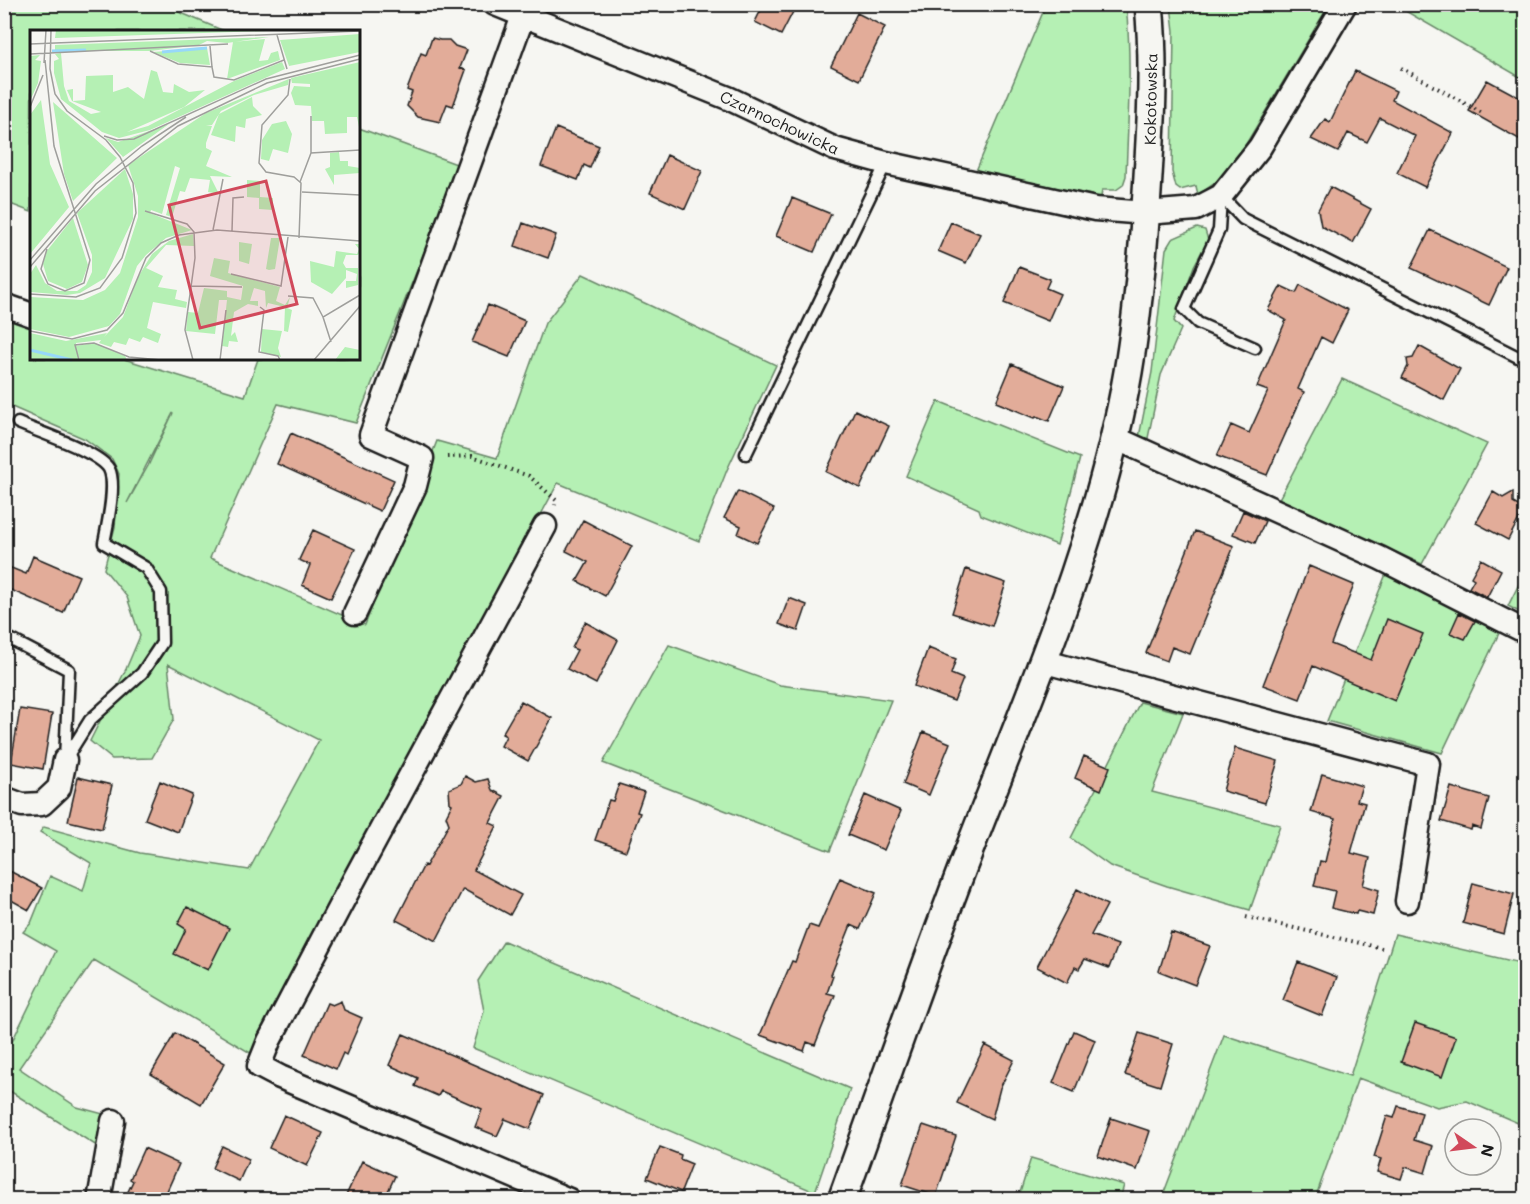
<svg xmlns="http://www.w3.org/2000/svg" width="1530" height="1204" viewBox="0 0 1530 1204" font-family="Mali,sans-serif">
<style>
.green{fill:#b5f0b4;stroke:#688668;stroke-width:1.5;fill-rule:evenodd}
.building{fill:#e2ac99;stroke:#1c1c1c;stroke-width:1.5}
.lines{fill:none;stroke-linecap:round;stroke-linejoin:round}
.service-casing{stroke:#1c1c1c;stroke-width:15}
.minor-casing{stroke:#1c1c1c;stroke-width:27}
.tertiary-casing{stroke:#1c1c1c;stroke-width:32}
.path{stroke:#1c1c1c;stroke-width:4;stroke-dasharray:1.5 4.5;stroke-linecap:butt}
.service{stroke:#f6f6f2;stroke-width:10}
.minor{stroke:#f6f6f2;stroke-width:22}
.tertiary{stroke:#f6f6f2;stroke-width:27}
.labels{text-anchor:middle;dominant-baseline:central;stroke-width:4.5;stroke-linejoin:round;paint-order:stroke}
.street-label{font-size:16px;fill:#1c1c1c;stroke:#f6f6f2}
.inset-river{fill:none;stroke:#97d8f9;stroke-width:3}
.inset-road{fill:none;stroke:#9f9f9c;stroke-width:1.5}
.view{fill:#d1495b;fill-opacity:0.15;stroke:#d1495b;stroke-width:3}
.inset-edge{fill:none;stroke:#1c1c1c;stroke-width:3}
</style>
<rect width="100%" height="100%" fill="#f6f6f2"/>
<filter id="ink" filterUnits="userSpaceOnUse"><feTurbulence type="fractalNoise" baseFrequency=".0167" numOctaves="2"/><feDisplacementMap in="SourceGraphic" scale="12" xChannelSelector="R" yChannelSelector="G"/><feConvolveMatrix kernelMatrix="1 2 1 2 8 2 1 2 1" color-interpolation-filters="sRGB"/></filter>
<g filter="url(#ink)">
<path class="green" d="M4,5H181L179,12L224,31L32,32L31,212L5,202Z
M1046,5H1126C1132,62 1128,119 1126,176L1123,185L1116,190H1102L1101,197L976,171Z
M1171,5H1329L1231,169L1212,185L1198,195L1196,186L1180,190L1176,187L1172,172L1174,31Z
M1395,5H1525V80Z
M359,128L459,165L356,423L278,404L210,558L365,625L437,441L497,458L545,323L583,274L776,365L727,470L699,541L558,483L335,896L252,1054L94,960L19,1068L77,1107L107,1115L100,1148L5,1088L4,1058L56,951L23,932L31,923L50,876L83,891L91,863L40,832L44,827L140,853L249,870L319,740L168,664L174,719L152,758L112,759L90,741L126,669L140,636L127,597L104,569L115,527L119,474L112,459L85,439L5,404V314L31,324L32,358L124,359L245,396L258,359L358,358ZM173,413L148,466L127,503Z
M1197,228L1205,230L1208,240L1194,266L1174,321L1181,329L1161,375L1147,443L1139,437L1152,372L1166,249L1172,239Z
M1342,379L1487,444L1422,564L1279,499Z
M938,401L1080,458L1057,545L981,515L979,509L906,476Z
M1525,572V615L1508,606Z
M1386,574L1500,631L1442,753L1327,721Z
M669,645L780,685L891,700L830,851L603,763Z
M1140,702L1183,713L1152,792L1280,825L1250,910L1167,886L1110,866L1071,838Z
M1395,934L1525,964V1126L1467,1101L1437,1107L1358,1078L1315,1199L1178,1200L1163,1195L1224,1035L1350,1076Z
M504,941L850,1089L815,1192L473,1048L484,1011L478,981Z
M1031,1158L1124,1185L1120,1199H1018Z"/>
<path class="building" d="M764,4H797L781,35L755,22Z
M857,13L885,27L859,80L831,66Z
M432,38L440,40H449L455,46L467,50L460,68L466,70L453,106L447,104L440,122L418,117L407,106L412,92L407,90L421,53L426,55Z
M1355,71L1396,91L1392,100L1453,133L1425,187L1397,173L1415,136L1380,118L1367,142L1348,133L1338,152L1311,139L1325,119L1330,122Z
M1487,80L1526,101V143L1469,111Z
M556,128L599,146L590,168L584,165L578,180L541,166Z
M667,155L702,171L685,209L650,193Z
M1330,187L1371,209L1353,243L1321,226L1318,210Z
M792,198L831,214L814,252L776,236Z
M951,222L980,234L966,263L938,251Z
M523,223L556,235L548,258L515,246Z
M1430,230L1507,267L1489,305L1411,268Z
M1019,267L1050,279L1046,288L1060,294L1048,321L1004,303Z
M1300,285L1348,310L1332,343L1321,337L1298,389L1304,392L1267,475L1217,456L1231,425L1249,433L1268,391L1257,387L1286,320L1268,310L1281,286L1296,293Z
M488,305L525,321L509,357L472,342Z
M1419,346L1460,369L1444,400L1402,378L1408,366L1407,359L1413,358Z
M1012,364L1064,386L1049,421L1036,416L1035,418L996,402Z
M855,410L889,426L860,488L826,472Z
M291,433L394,480L380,511L277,464Z
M738,491L774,509L757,543L738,534L741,526L724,518Z
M1493,492L1503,498L1513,492V503L1524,509L1508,540L1476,523Z
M1243,511L1265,521L1255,543L1233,534Z
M583,520L632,546L605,596L577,581L588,562L566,551Z
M313,530L355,549L331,598L302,585L310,565L299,560Z
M1195,531L1234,546L1190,654L1172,647L1167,661L1146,653Z
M33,556L79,576L63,613L4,587V565L26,574Z
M1481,559L1501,570L1487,597L1469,588L1474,579L1471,577Z
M1309,566L1354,585L1331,644L1371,660L1387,619L1423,634L1395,701L1313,666L1300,699L1263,685Z
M966,569L1006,583L992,626L952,613Z
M789,598L807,605L798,631L779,624Z
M1459,613L1475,621L1465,639L1450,633Z
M585,622L618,640L596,684L567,669L577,650L572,648Z
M928,648L956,659L951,674L963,679L954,701L914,686Z
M521,701L552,718L528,761L501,746L506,736L502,734Z
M20,709L52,714L43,769L11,763Z
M923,732L950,743L929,795L903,784Z
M1235,748L1278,761L1265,803L1223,791Z
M1084,756L1110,767L1101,790L1075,778Z
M1322,774L1362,786L1357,801L1365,803L1351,853L1370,858L1363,885L1379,890L1373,915L1357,911L1356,914L1331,908L1335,891L1314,886L1320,861L1325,862L1335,819L1311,812Z
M465,776L476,782L488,779L492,790L504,796L490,823L497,826L474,870L521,895L510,915L463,889L436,941L396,920L424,865L426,866L449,824L446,816L452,804L450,803L449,789L461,784Z
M78,777L112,785L102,829L68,821Z
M160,781L192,795L178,832L145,819Z
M619,784L644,792L637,812L640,813L626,851L595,840L609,800L613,801Z
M1451,787L1489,798L1481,829L1472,826L1471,830L1441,821Z
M865,795L901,811L884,850L848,835Z
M4,868L42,888L29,910L4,896Z
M840,878L876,893L860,929L851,925L831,975L833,976L827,993L835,995L815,1045L807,1042L804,1051L760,1035L792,961L795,962L809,925L818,928Z
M1473,883L1514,894L1504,934L1463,923Z
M1077,889L1107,905L1091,935L1118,945L1109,968L1085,959L1079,969L1075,967L1067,983L1037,967Z
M187,907L229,928L208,970L174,954L186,929L178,924Z
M1171,932L1210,946L1195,985L1159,971Z
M1298,962L1337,977L1322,1016L1283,1000Z
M341,1001L344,1010L362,1018L346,1055L343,1053L336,1069L304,1055L327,1003L332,1005Z
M1415,1023L1456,1037L1442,1077L1401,1062Z
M1074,1031L1095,1040L1074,1092L1053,1083Z
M175,1033L225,1063L201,1104L151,1074Z
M1139,1033L1173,1044L1160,1086L1125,1075Z
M403,1034L544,1095L530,1129L505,1119L497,1136L475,1127L482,1109L441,1091L438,1096L415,1086L418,1078L389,1065Z
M985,1045L1014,1060L1000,1088L992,1119L957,1103Z
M1398,1106L1422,1113L1414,1140L1433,1146L1425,1173L1405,1167L1401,1179L1377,1172L1381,1159L1374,1157L1387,1116L1394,1118Z
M284,1115L323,1133L307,1166L269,1148Z
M1111,1118L1150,1131L1137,1170L1098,1156Z
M923,1125L956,1136L936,1196L902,1185Z
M222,1146L249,1159L239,1181L212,1168Z
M660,1147L681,1155L680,1159L692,1164L681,1192L647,1178Z
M144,1148L179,1164L163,1200H124L133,1181L130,1179Z
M362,1161L395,1176L384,1200H344Z"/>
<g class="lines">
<g class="service-casing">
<path id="service" d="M1221,196L1243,219L1526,361
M1221,197L1219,230L1184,309L1198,323L1255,348
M18,423C38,432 100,452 109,469C117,485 107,526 104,543L146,568L161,592L162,643L142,673L90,720L65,760
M746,454L886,163
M4,636L69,670L65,760"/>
</g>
<g class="minor-casing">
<path id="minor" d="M495,4L728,98L835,149L886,163L1095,209L1146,213L1196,209L1221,196L1260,147L1345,4
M4,305L32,315
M1113,437L1380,558L1526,632
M545,526L341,904L269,1041L259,1066L280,1077L569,1200
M355,613L415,486L422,458L371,435L523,16
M1042,661L1428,764L1407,901
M4,798L22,805L42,804L59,788L65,760
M99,1200L113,1121"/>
</g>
<g class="tertiary-casing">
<path id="tertiary" d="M842,1200C884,1084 924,967 968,853C1028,698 1100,536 1128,372C1138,313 1143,252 1147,192C1151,130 1155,67 1149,4"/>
</g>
<path class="path" d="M1401,68L1484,114
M447,457L472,456L529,476L556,500L555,505
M1246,917L1386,949"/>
<use href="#service" class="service"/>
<use href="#minor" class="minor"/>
<use href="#tertiary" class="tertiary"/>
</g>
</g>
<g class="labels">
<g class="street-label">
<text transform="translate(1150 99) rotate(-89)">Kokotowska</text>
<text transform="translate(780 122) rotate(25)">Czarnochowicka</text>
</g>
</g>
<g transform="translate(30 30)">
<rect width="330" height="330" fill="#f6f6f2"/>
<path d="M26,0H237V1L25,8ZM330,4V22L259,36L250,10ZM239,7L197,13L177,11L169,15L120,21H25V15ZM235,9L229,31L238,30L241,23L248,21L250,30L197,49L203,12ZM177,18L180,35L150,33L123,22ZM31,23L34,56L39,71L61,84L71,82L42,71L37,60L43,59V71L55,70L56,46L83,45V62L98,57L114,69L121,40L127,42L133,62L143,63L144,54L159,62L175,60L154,77L97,102L118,96L204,51L252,32L255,39L120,100L89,108L72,102L31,69L24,43V31L29,29L25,24ZM10,25L5,30L11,31L8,53L0,71V26ZM330,32V102L327,87H317V103L295,104L294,91H282L281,76L265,75L261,63L264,56L280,57V54L262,53L261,48ZM259,49L258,55L224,65L191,81L182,95H176L182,96L176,113V118L182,121L176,136L202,147L180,146L189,164L178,162L180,150L160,148L155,162L150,161L142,187L136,185L150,138L145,136L132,184L121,180L120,183L162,200L136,208L116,225L107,236L90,284L79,296L39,307L0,299V267L53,270L75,260L90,243L108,187V166L98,135L176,83ZM222,67L223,76L232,85L216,89L215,98L206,96L205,112L181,105L189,84ZM11,70L20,134L39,177L0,224V85ZM23,72L87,128L43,171L34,144ZM256,91L262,104L258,123L243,119L239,131L231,129L232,110L242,94ZM139,94L93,127L76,108L88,112ZM309,122L310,131H318V136L330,138V143L304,145V155L295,139L300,137V123ZM95,139L103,164V189L75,248L50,263L37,265L0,262V244L6,235L15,253L27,261H47L56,255L62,242V225L47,183ZM217,150L230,151V167L243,168V180L229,179V168L217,167ZM43,188L58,235L52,252L37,259L18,251L13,234L16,222ZM163,204L164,216L136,215L116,238L133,246L128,257L147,260L145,269L157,272L156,278L123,272L117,298L131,304L128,313L113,307L110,312L99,308L96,315L84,312L81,317L69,313L71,310L46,313L49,330H0V303L36,311L77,303L74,307L93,287L108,247L122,224L139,211ZM241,208H250L245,239L239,240L236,239ZM209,212L222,214L219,234L209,231ZM325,214H330V222L328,225H316L313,233L316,238H328V255L316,258V251H326L327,244L316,240V248L302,264L281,252L280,231L304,237L306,221L327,224L329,219ZM184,228L200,231L198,243L250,257L246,271L255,275L260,267L257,278L262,280L258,302L254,301L255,277L238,273L236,278L235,261L224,258L220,271H228V276L218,274L204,282L201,306L205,302L208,312L199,311L198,317L192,316L197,270H189L185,304L156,301L158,282L168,283L174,258L197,261V267L211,270L213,256L180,246ZM232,299L252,301L248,318L251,327L231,322ZM65,313L95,326L97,330H50L45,316ZM315,317L330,320V330H305Z" fill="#b5f0b4"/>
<path class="inset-river" d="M22,21L56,20M132,22L177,18M0,320L42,330"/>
<path class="inset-road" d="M247,5L257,39M0,14L330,1M120,21L148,34L182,37L180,16M0,24L198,14M15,30L24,116L60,230L54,253L35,261L18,254L11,239L17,219M14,33L16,0M182,37L184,47L204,50L254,30M260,49L258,65L232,95L229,133L236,142L264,147L271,153L269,208M0,77L13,45M74,106L87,110L104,109L236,49L330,25M281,123V86M270,152L281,123L330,120M272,162L330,165M115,181L157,194L164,202L165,228L155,300L163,330M183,200L193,149M202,201L203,168L214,167M0,230L66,154L112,116L156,87M0,237L65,161L148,96L237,53L330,29M201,244L251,256L258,207M161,256L212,257M0,264L46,267L70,258L92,228L106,183L103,153L90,127L76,110L37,81L25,64L20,39L21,0M258,266L283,268L293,287M230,277L234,280L229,322L248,326L250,330M0,301L42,309L77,300L93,283L116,228L131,213L149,205L187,200L330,211M301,312L293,287L330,265M49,330L45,315L64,313L99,327L131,330M190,330L196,280M284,330L330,276"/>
<path class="view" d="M236,151L267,274L170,298L139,175Z"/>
<rect width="330" height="330" class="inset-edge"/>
</g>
<rect width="1530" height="1204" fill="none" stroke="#f6f6f2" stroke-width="24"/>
<rect x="12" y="12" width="1506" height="1180" fill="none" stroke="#1c1c1c" stroke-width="2" filter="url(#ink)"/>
<g transform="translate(1473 1147) rotate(104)"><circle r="28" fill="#f6f6f2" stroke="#9f9f9c" stroke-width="1.5"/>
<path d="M0-4.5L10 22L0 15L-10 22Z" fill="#d1495b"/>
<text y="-9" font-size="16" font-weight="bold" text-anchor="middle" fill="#1c1c1c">N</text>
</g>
</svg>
